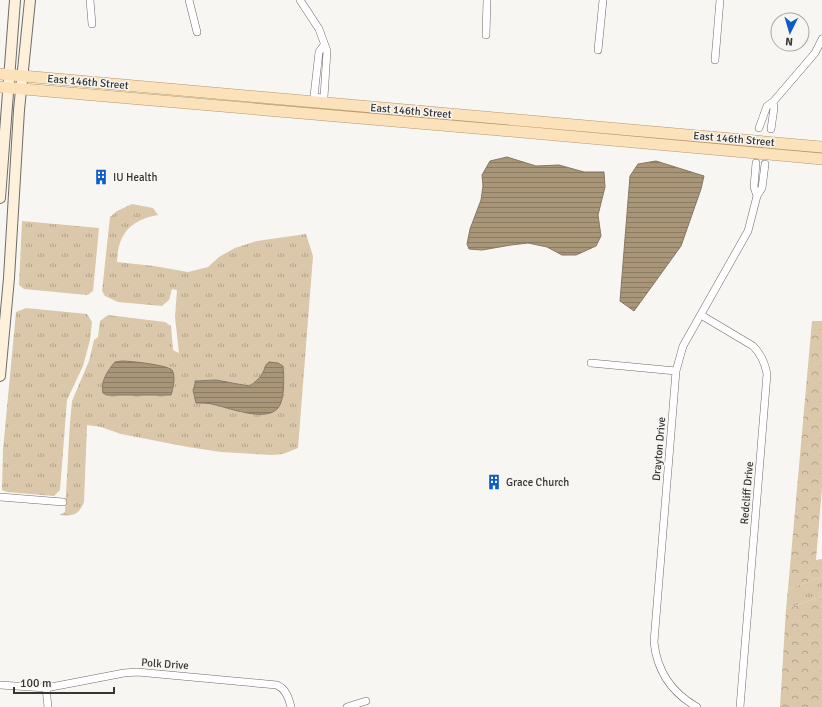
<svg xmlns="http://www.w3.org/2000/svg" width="822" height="707" viewBox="0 0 822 707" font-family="Signika,sans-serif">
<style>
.grass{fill:url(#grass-tufts);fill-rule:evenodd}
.forest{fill:url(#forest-crowns)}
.water{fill:url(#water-rules);stroke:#867964}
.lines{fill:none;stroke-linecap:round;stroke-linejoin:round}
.minor-casing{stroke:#6d6b68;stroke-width:8}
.secondary-casing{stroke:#6d6b68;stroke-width:12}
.primary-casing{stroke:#b5996d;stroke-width:12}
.minor{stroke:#fff;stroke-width:7}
.secondary{stroke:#fdf1dc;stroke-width:10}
.primary{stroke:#fbe2ba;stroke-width:11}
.labels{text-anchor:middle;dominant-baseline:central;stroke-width:3;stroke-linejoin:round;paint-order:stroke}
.street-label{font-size:11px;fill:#363534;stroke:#f8f6f2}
.poi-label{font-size:11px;fill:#363534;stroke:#f8f6f2;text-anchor:start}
</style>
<defs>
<pattern id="grass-tufts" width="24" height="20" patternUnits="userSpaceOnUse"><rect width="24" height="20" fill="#dbc7a9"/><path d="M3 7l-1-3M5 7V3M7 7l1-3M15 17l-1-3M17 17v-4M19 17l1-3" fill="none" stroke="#b2a28a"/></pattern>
<pattern id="forest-crowns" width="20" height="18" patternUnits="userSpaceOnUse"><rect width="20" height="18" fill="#dbc7a9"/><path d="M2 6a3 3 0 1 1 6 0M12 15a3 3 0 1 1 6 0" fill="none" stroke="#b2a28a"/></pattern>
<pattern id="water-rules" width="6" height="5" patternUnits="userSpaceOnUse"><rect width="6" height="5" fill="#a99679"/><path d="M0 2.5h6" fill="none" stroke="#8a7b64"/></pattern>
</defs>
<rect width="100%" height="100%" fill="#f8f6f2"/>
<path class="grass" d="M132,204L153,208L158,215C130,220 118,234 117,262L154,266L188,272L208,267L219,257L235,248L257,241L306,234L313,256L298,448L283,454L272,455L221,452L188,447L121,434L101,427L87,425L84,502C78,516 73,516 59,515L65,512L70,422L72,401L89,361L94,340L98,337L100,321L108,315L165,322L171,326L173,350L179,353L175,317L177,290L172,289L169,300L162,306L118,302L105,296L102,291L110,217L117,211ZM110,368L173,372V388L171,395H107L102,390L105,377ZM264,368L284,375L282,401L268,414L243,413L213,404L196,403L193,390L198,380L231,382L249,386C256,381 262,376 264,368Z
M22,221L99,228L93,291L87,295L24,289L19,285Z
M26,308L87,314L92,322L90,340L83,366L67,400L60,490L54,496L7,492L2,490L3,450L16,312Z
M822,577V596L786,609L788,589Z"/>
<path class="forest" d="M812,321H822V487L816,560L822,559V577L788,589Z
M822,596V707H780L786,609Z"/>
<path class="water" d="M507,157L536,166L559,165L584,172H604L605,187L598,215L601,236L596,246L576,255H562L547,247L528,243L511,245L482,250L469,249L467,244L470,229L481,200L483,186L482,175L490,161Z
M656,161L704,176L701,189L681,246L634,311L620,301L630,176L638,164Z
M122,361C130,361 167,365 172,370C176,376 173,389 171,395H107L103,393C100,382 108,370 115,362Z
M269,362L278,363L283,366C284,376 285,400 278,408C266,423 226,407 212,404C207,403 201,403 196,403L193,390L195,385V381L216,380L249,386C254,383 259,379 262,374C265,369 264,366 269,362Z"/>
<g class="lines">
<g class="minor-casing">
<path id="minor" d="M90,0L92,24
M189,0L197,32
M300,0L319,29L327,51L324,97L319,98L314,96L319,52L324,45
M486,35L487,0
M598,50L603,0
M715,60L720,0
M773,102L815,53L822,39
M759,128L767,106L773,102L774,108L771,129
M756,163L754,187L757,196
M701,315L753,346C761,354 765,363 767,374L740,707
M591,363L676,371
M0,497L63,502
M0,685L46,688L124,673L137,672L277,685C286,689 289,698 291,707
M46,688L48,707
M347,707L366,701
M697,707C672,693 657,671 654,642L676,371L683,346L748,231L757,196L762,188L765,164"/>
</g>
<g class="secondary-casing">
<path id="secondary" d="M0,198L15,0
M0,376L9,278L19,110L30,0"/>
</g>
<g class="primary-casing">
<path id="primary" d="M0,74L822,147
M0,87L522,132L822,159"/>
</g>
<use href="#minor" class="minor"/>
<use href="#secondary" class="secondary"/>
<use href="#primary" class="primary"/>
</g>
<defs>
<g id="building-bare" transform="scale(1.2)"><path d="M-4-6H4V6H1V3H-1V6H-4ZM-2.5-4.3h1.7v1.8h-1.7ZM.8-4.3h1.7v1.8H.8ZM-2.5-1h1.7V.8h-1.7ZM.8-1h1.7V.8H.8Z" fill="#0b5cc6" stroke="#f8f6f2" stroke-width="2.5" paint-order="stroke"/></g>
</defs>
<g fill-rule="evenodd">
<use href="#building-bare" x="101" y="177"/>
<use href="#building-bare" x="494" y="482"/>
</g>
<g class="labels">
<g class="street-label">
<text transform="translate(88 82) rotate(5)">East 146th Street</text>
<text transform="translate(411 111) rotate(5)">East 146th Street</text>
<text transform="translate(734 139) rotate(5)">East 146th Street</text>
<text transform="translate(659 449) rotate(-85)">Drayton Drive</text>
<text transform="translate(747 493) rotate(-85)">Redcliff Drive</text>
<text transform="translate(165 664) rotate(4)">Polk Drive</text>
</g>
<g class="poi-label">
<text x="113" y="177">IU Health</text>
<text x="506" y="482">Grace Church</text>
</g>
</g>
<g transform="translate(790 32) rotate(185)"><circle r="19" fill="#f8f6f2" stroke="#aaa9a6"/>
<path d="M0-3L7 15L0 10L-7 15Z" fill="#0b5cc6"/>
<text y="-6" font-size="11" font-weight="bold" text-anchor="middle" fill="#363534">N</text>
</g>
<path d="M14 687v6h100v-6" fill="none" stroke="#363534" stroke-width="2"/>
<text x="20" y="687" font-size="12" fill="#363534" stroke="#f8f6f2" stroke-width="3" paint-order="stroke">100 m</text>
</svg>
